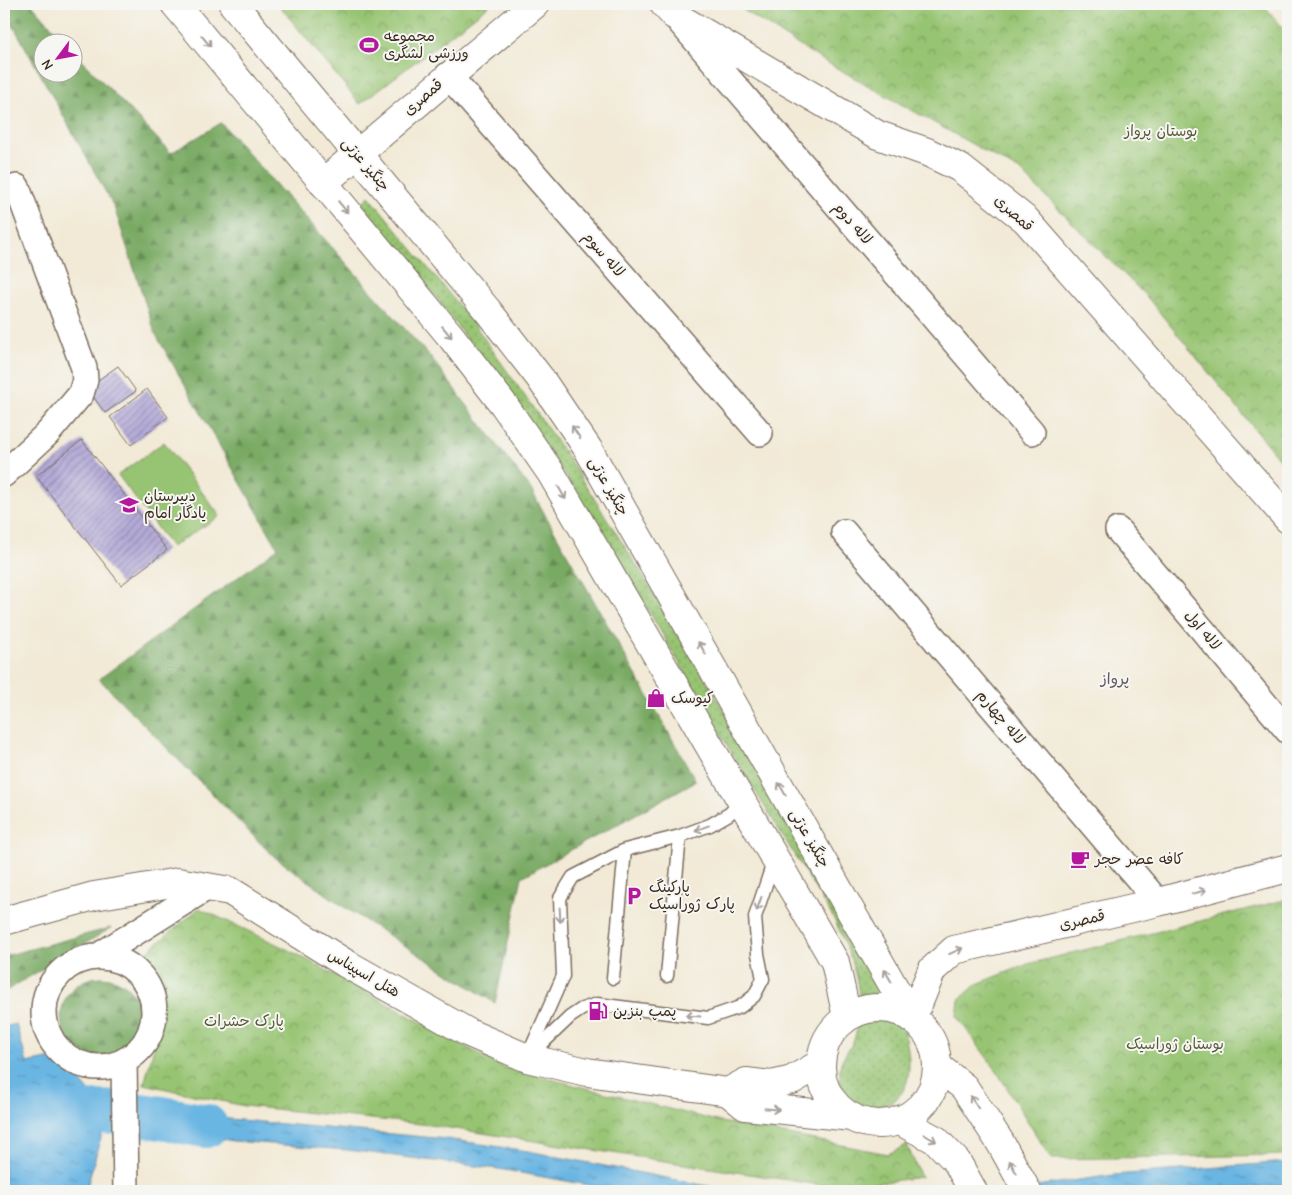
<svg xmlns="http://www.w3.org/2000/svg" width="1292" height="1195" viewBox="0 0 1292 1195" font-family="'Comic Neue','Playpen Sans Arabic',sans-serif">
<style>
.grass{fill:#97c472;stroke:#697748}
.forest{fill:url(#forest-firs);stroke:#5a6a41}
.park{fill:url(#park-crowns);stroke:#697748}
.garden{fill:url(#garden-dots);stroke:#697748}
.water{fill:url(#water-ripples);stroke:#527080}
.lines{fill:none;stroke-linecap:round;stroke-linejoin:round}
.river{stroke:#6ab6e3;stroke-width:44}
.building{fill:url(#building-hatch)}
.service-casing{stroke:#7b6d5f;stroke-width:15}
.minor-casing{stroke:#7b6d5f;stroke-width:28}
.tertiary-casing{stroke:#7b6d5f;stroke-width:30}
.service{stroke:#fff;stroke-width:12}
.minor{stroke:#fff;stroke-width:25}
.tertiary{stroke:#fff;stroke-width:28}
.oneway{stroke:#a79f9a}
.labels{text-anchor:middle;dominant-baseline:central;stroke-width:4;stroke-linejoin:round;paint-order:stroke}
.poi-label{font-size:15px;fill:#3b2a1e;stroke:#f6f6f2;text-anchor:start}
.street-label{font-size:15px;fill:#3b2a1e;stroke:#f6f6f2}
.park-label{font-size:15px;fill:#575837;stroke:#f6f6f2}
.neighbourhood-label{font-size:16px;fill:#65575f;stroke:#f6f6f2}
</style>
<defs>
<pattern id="forest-firs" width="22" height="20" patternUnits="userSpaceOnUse" patternTransform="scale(1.25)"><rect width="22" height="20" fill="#79aa64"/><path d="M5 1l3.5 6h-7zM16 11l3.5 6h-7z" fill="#648b52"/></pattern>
<pattern id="park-crowns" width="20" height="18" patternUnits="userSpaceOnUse" patternTransform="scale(1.25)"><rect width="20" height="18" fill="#97c472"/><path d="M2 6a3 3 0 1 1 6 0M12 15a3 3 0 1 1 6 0" fill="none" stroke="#7c9f5d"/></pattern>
<pattern id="garden-dots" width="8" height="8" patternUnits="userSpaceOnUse" patternTransform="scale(1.25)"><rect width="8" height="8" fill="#97c472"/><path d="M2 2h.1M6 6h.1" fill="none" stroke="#7c9f5d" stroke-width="1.8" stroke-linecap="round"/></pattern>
<pattern id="water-ripples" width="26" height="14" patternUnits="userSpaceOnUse" patternTransform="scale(1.25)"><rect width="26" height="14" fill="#6ab6e3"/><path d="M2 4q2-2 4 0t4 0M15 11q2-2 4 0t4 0" fill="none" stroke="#5894b7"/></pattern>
<pattern id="building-hatch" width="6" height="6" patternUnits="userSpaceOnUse" patternTransform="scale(1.25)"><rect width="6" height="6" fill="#b4abd8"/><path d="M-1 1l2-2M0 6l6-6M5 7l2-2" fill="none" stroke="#948baf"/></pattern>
</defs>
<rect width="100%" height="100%" fill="#f6f6f2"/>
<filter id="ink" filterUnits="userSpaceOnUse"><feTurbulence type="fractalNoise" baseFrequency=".02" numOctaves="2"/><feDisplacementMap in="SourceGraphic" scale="10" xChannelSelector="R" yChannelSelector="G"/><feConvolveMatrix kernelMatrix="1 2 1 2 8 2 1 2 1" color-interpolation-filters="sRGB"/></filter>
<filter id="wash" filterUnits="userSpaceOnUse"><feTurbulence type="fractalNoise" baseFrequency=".0096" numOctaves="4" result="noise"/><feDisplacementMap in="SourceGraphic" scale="20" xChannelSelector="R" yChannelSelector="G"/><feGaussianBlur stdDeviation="1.12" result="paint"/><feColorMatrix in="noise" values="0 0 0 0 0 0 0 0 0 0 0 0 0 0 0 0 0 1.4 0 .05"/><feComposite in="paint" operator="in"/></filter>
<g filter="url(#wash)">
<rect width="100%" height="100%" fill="#f2ead7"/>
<path class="grass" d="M164,442L220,516L171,547L118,475Z"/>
<path class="forest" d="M4,4H32L65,42H42V72H72L73,51L171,153L221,123L431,358L530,488L696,781L522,877L495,1003L344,907L272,855L99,679L278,548L155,333L114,207L4,9Z
M111,928L4,992V956Z
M61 1017a40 40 0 1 1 80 0a40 40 0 1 1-80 0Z"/>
<path class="park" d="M278,4H491L360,104Z
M736,4H1263L1288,34V470L1147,297L1020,171L819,58L749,14Z
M1288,899V1155L1051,1159L994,1067L957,1017L959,1000L977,984L1028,964Z
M199,908L289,950L503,1067L721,1122L888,1154L907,1145L921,1177L840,1188L430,1125L244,1106L144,1084L160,1025L161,994L137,960Z"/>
<path class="garden" d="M369,196L474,324L569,459L639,569L734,727L902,1021C909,1050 920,1095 882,1106C871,1109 859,1107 850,1099C839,1089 837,1073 842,1060C845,1054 849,1049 852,1044C857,1033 860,1018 860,1006C859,976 847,946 834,919L731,752L619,560L561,469L439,301L361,204Z"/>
<path class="water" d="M16,1024L27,1063L58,1057L99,1102L115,1100L120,1126L103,1130L87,1187L72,1191H4V1027Z
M149,1102L207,1117L446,1139L528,1151L733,1191H622L499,1169L347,1150L233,1141L146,1126Z
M1288,1162V1185L1190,1191H1002L1114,1175Z"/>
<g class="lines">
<path class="river" d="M4,1133C24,1127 45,1119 66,1115C112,1107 161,1118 206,1126"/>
</g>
<g id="blocks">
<path class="building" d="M118,366L136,391L105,413L87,388Z
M147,389L168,417L131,445L110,417Z
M82,440L167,550L121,585L36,476Z"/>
</g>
</g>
<g filter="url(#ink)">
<use href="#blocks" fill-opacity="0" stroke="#7b6d5f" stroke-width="1"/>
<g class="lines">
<g class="service-casing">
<path id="service" d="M667,976L680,836
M613,978L625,850
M530,1051L563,976L560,898L573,877L625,850L680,836L710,825L729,814L742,801
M527,1058L570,1017L582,1009L597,1004L708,1018L740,1007L754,996L763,979L758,954L755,917L774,860"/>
</g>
<g class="minor-casing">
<path id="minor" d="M680,22L1032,432
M448,75L760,433
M4,474L48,433L81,394L85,380L84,368L17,187
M1118,530L1288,731
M844,532L1158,902
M98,956L208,887
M44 1012a55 55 0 1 1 110 0a55 55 0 1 1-110 0Z
M124,1062L126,1191"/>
</g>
<g class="tertiary-casing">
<path id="tertiary" d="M175,4L453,339L504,405L551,473L835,962L847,1017
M233,4L488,311L540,378L588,449L912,1019
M664,4L674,15L878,135L927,152L960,168L1026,220L1288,519
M323,183L535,4
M4,921L94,896L178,882L230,891L345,963L469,1033L527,1058L587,1072L728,1092
M821 1066a58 58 0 1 1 116 0a58 58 0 1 1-116 0Z
M912,1019L932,970L954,950L1158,902L1288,868
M937,1066L964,1087L1000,1142L1027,1191
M728,1092L745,1106L852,1117
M728,1092L746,1082L771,1085L792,1080L820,1064
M898,1120L936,1140L957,1162L973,1191"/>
</g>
<use href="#service" class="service"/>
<use href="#minor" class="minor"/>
<use href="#tertiary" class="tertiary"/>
</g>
<defs><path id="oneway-shaft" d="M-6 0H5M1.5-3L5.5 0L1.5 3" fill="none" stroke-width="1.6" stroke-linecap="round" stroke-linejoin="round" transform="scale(1.25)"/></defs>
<g class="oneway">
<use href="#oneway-shaft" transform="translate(206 41) rotate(50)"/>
<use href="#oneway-shaft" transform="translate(343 207) rotate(50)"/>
<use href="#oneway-shaft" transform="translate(447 332) rotate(50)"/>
<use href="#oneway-shaft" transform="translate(576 432) rotate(-124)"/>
<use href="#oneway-shaft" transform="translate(562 493) rotate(60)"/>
<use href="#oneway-shaft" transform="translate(702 648) rotate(-120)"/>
<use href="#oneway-shaft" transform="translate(782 789) rotate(-120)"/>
<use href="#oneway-shaft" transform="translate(702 828) rotate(160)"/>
<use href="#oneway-shaft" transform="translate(1199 892) rotate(-15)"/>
<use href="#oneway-shaft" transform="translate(759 904) rotate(109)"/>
<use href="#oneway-shaft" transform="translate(560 915) rotate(87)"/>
<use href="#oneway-shaft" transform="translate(956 951) rotate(-24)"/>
<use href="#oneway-shaft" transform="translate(888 976) rotate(-120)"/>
<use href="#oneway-shaft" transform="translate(693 1016) rotate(-176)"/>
<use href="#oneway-shaft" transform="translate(974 1102) rotate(-123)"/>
<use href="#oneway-shaft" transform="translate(772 1109) rotate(6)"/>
<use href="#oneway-shaft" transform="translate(930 1138) rotate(30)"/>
<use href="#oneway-shaft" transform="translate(1013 1167) rotate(-119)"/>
</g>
</g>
<defs>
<g id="stadium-bare" transform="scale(1.5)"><path d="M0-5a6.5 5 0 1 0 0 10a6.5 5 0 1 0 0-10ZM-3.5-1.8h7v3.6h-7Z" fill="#b5179e" stroke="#f6f6f2" stroke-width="2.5" paint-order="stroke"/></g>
<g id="school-bare" transform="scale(1.5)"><path d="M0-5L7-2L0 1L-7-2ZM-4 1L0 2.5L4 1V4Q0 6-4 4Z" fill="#b5179e" stroke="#f6f6f2" stroke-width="2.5" paint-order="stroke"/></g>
<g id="shop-bare" transform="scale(1.5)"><path d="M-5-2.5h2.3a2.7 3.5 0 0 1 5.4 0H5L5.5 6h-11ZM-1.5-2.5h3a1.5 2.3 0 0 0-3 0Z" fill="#b5179e" stroke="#f6f6f2" stroke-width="2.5" paint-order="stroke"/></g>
<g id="cafe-bare" transform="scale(1.5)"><path d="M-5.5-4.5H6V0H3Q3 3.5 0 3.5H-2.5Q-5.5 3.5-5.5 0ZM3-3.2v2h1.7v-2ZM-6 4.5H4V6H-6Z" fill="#b5179e" stroke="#f6f6f2" stroke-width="2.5" paint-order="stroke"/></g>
<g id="parking-bare" transform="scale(1.5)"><path d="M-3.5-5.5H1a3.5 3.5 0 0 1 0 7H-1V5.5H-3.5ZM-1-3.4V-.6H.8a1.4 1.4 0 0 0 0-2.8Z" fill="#b5179e" stroke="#f6f6f2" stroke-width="2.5" paint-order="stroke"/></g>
<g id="fuel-bare" transform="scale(1.5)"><path d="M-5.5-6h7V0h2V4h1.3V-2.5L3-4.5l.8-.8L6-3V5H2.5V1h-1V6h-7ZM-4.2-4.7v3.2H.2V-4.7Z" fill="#b5179e" stroke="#f6f6f2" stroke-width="2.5" paint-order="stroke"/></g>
</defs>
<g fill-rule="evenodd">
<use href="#stadium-bare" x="369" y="45"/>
<use href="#school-bare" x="129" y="505"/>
<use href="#shop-bare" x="656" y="698"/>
<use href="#cafe-bare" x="1080" y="859"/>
<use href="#parking-bare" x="634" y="896"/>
<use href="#fuel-bare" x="598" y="1011"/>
</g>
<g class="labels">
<g class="poi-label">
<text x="384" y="36">مجموعه<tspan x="384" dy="17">ورزشی لشگری</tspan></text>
<text x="144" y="496">دبیرستان<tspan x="144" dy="17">یادگار امام</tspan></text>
<text x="671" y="698">کیوسک</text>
<text x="1095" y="859">کافه عصر حجر</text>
<text x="649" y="887">پارکینگ<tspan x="649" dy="17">پارک ژوراسیک</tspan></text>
<text x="613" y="1011">پمپ بنزین</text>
</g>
<g class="street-label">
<text transform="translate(423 97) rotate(-41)">قمصری</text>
<text transform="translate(366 164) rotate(50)">چنگیز عزتی</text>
<text transform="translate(1014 213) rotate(42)">قمصری</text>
<text transform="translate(853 223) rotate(49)">لاله دوم</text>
<text transform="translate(604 254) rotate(49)">لاله سوم</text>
<text transform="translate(609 486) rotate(60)">چنگیز عزتی</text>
<text transform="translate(1203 630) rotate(50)">لاله اول</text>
<text transform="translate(1001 717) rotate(50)">لاله چهارم</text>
<text transform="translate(810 838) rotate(60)">چنگیز عزتی</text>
<text transform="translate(1082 920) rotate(-13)">قمصری</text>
<text transform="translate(364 973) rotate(30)">هتل اسپیناس</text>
</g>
<g class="park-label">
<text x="1161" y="131">بوستان پرواز</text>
<text x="244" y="1021">پارک حشرات</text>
<text x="1175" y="1044">بوستان ژوراسیک</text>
</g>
<g class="neighbourhood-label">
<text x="1115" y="679">پرواز</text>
</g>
</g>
<rect width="1292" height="1195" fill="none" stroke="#f6f6f2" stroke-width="20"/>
<g transform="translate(58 58) rotate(238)"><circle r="24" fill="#f6f6f2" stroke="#aba49d"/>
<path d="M0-4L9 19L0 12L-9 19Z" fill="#b5179e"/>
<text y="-8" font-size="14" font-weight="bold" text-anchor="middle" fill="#3b2a1e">N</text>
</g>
</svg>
